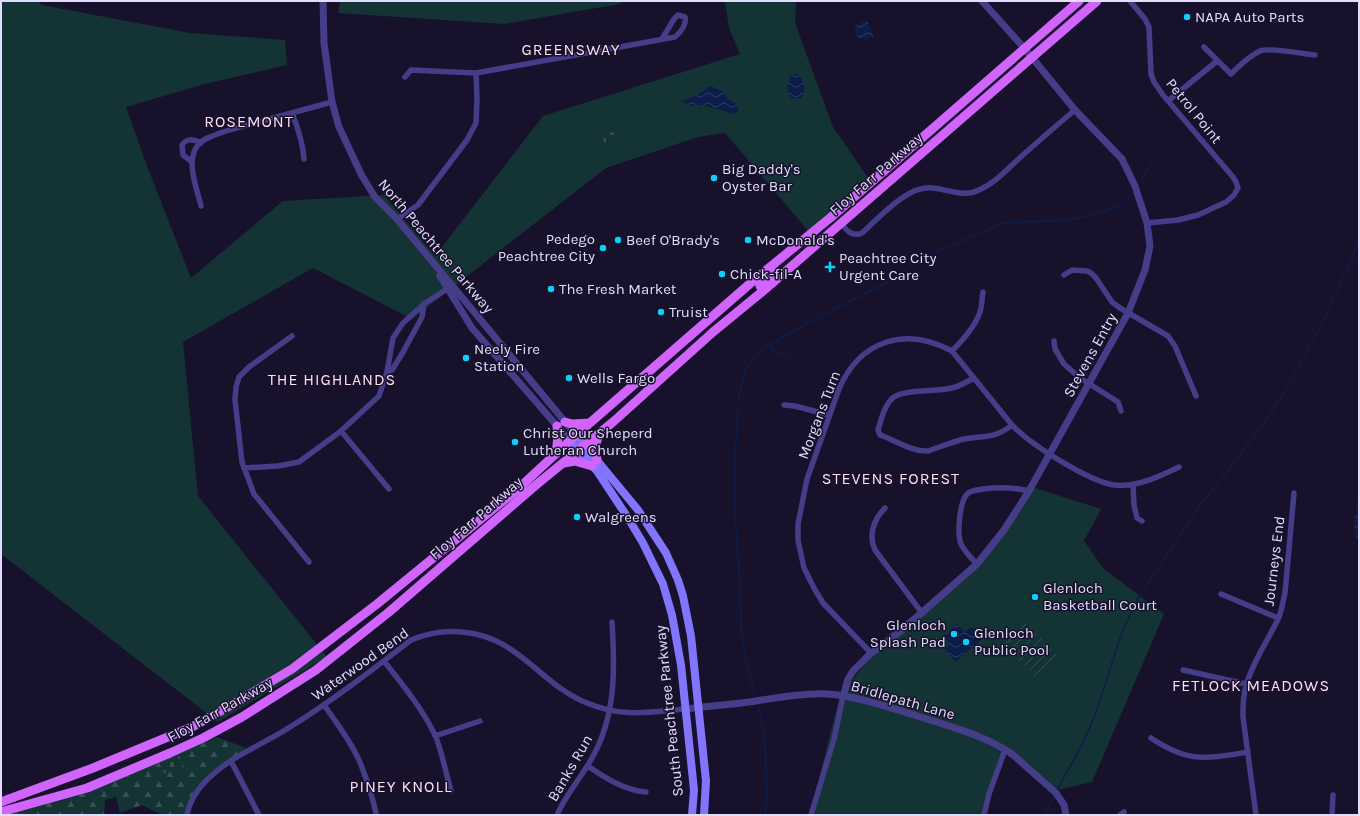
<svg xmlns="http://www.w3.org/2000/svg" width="1360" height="816" viewBox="0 0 1360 816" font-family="Karla,sans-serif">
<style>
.green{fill:#143335}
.forest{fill:url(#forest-firs)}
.cemetery{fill:url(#cemetery-stones)}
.garden{fill:url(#garden-furrows)}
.water{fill:url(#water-waves)}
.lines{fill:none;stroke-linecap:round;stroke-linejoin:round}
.stream{stroke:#0c1d49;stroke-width:1.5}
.minor{stroke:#463d89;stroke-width:5.5}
.tertiary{stroke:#463d89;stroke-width:7}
.secondary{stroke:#8274fd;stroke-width:8}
.primary{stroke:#d064fd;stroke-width:9}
.poi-dot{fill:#0bd0fb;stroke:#18112b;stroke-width:1.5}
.labels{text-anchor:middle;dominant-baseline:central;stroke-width:3;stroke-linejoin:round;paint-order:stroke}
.poi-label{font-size:15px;fill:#e2dcfe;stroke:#18112b;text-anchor:start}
.street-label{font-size:15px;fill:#e2dcfe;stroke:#18112b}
.neighbourhood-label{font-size:16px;letter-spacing:1px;fill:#ffdef0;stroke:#18112b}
</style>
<defs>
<pattern id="forest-firs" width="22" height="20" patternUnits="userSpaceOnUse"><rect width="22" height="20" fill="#143335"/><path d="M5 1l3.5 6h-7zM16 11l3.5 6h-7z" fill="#365053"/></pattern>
<pattern id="cemetery-stones" width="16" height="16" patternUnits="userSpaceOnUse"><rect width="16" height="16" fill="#143335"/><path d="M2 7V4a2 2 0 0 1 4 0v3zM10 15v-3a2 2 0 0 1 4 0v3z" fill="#365053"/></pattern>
<pattern id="garden-furrows" width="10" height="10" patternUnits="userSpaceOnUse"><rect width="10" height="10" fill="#143335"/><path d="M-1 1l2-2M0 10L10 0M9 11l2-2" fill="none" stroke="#365053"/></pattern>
<pattern id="water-waves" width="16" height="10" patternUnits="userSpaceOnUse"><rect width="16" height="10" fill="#0c1d49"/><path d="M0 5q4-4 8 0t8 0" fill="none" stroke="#2f3d64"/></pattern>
</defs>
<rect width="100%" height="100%" fill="#18112b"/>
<path class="green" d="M1,1H38L42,5L190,33L285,40L287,65L205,84L126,107L147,166L191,278L283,201L384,195L435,256L543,116L740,54L729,28L725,1H796L795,23L833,127L869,179L811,234L725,133L698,137L606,168L412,319L313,268L183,342L198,496L327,657L218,722L1,554Z
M340,1H624L620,4L504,24L338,13Z
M1032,487L1101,509L1084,541L1104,569L1164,614L1092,782L1053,791L1003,749L990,784L981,815H810L840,695L888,635L972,568Z"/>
<path class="forest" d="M217,737L246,748L207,777L187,815H162L142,805L120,813L116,797L105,800L104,815H9L35,807L159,762L165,774L178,753Z"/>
<path class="cemetery" d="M619,131L622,137L605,143L601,135Z
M178,753L183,766L165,774L159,762Z"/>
<path class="garden" d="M1026,623L1059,657L1037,678L1004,645Z"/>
<path class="water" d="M867,20L874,36L865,40L858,38L854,28L858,24Z
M797,74L802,79L805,93L800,99L791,98C786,89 786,84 791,75Z
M711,86L725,92L727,98L738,105V112L730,114L725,111L701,105L693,106L680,101C685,99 691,98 696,96C702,93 705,88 711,86Z
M1359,490V540L1358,541C1351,525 1358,506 1359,490Z
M958,624L965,632L972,626L982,639L955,662L945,649L950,644L943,636Z"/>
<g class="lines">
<path class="stream" d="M1141,180L1151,164
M771,344L772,350L788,356L792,364
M738,403L739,396L746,368L763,349L802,326L892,280L920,259L1003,223L1070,220L1100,213L1118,206L1130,196
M738,408L735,458V516L740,584L741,626L746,663L755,694
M759,708L765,742L767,792L765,815
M1057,790L1083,743L1095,715L1122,632L1138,598L1200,505L1232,466L1268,418L1286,389L1325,318L1359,241
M1045,815L1055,795"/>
<path class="minor" d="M1130,1L1145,19L1149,27L1151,74L1154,82L1163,95L1233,177L1236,182L1238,188L1234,195L1226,202L1198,215L1178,220L1147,223
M1204,47L1231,74C1239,66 1249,56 1260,51C1268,47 1304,54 1315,55
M405,77L411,70L476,73L675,37C681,32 687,24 685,17L678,15L674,19L662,39
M1168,101L1217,61
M292,113C298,128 303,143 304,159
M191,161L183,155L182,145C187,138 193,139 201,143
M201,206C197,189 185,160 198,145C205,137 218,134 229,130L332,102
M397,219L418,205L467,140L476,123L477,99L476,73
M842,222C845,231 853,237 862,233C879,218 907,185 932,188C948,189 963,198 979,190C997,182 1010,166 1024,154C1041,139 1058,124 1075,110
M1064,275L1072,270L1087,271L1091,273L1096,278L1112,302L1120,308L1168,336L1175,346L1196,396
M292,336L249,367L239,377L236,387L235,400L242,462L254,494L309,562
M1054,341L1055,349L1064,364L1080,378L1118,402L1121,411
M952,351C963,340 978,324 981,308C982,303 982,298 983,292
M387,372L392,370L402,354L422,317L424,304
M974,378C967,382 960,386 952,388C936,392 907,389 894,397C885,403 881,420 878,430L880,435C895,440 912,452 928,451C940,447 952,442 964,439C984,435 995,439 1012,425
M784,405L795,406L829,415
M341,431L389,489
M244,468L278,466L299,462L341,431L379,396L387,372L393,338L403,323L424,304L450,287
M1133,484L1134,505L1137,518L1142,521
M885,508C874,519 868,535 875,550L922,613
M977,564C971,558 965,552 961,544C957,534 959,497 970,492C974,490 979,490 983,489C999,487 1013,487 1029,491
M1221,594L1278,618
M871,653L823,603L814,588L804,568L798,540V524L807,479L839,389C860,340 906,326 952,351L1012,425C1030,444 1088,481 1114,485C1136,488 1160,476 1179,467
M384,661C402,684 422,708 435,735C442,751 446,774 451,791
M1183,670L1246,684
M324,705C336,722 350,740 359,760C366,777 372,795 376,813
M435,736L480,721
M1151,738C1188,763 1206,759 1248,752
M231,761L259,815
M588,766C605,778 624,790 646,792
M187,815C190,799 198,788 210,777C233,755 264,744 290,727C332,701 372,670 411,640C428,633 443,630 462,632C520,637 538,683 587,703C623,718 649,712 686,709
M557,815C566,794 581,778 592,758C616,716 615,669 612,622
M811,815L834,739L843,697
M984,815L989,794L1005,750
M1120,815L1124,812
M1256,815L1243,717C1243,705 1243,694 1247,683C1254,659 1269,639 1279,617C1282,609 1283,601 1285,593L1294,493
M1332,815L1333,795"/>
<path class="tertiary" d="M323,1L324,43L332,102L339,127L362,176L375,197L397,219L576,435
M440,276L472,328L570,441
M843,697L848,679L853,671L870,654L901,631L977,564L1004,530L1029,491L1128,313L1145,270L1150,246L1147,223L1135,186L1122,159L1075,110L1025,49L982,1
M686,709C707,706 728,705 749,702C775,698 802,693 828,694C856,696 884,706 911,714C945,725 982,734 1012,754L1056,793L1064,805L1066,815"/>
<path class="secondary" d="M576,435L638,510L666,553L678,580L683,596L691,636L706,781L704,815
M570,441L597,471L628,518L643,543L663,584L672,615L681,665L694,790L692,815"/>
<path class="primary" d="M763,291L760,286L761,283L774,271
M565,422L572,424L590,423
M556,454L558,436L557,426
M597,460L595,447L599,434
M564,463L575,461L592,466
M1,802L93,768L192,727L242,699L292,669L377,604L520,487L576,435L753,281L830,218L1079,1
M1,812L87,788L170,753L203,738L242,717L316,670L389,612L536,485L613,422L713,332L763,291L1097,1"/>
</g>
<g class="poi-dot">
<circle cx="1187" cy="17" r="4"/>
<circle cx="714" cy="178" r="4"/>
<circle cx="618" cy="240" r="4"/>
<circle cx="748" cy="240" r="4"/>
<circle cx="603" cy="248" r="4"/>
<path d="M828 261h4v4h4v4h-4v4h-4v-4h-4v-4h4z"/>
<circle cx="722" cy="274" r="4"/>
<circle cx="551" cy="289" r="4"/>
<circle cx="661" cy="312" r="4"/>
<circle cx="466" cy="358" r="4"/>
<circle cx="569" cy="378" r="4"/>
<circle cx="515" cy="442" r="4"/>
<circle cx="577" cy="517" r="4"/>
<circle cx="1035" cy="597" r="4"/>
<circle cx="954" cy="634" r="4"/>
<circle cx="966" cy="642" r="4"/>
</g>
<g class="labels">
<g class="poi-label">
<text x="1195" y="17">NAPA Auto Parts</text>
<text x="722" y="169">Big Daddy's<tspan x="722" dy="17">Oyster Bar</tspan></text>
<text x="595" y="239" text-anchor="end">Pedego<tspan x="595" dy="17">Peachtree City</tspan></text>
<text x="626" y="240">Beef O'Brady's</text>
<text x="756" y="240">McDonald's</text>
<text x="839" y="258">Peachtree City<tspan x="839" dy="17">Urgent Care</tspan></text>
<text x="730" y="274">Chick-fil-A</text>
<text x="559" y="289">The Fresh Market</text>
<text x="669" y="312">Truist</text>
<text x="474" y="349">Neely Fire<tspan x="474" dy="17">Station</tspan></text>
<text x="577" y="378">Wells Fargo</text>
<text x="523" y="433">Christ Our Sheperd<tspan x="523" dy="17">Lutheran Church</tspan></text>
<text x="585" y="517">Walgreens</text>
<text x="1043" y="588">Glenloch<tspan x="1043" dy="17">Basketball Court</tspan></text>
<text x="946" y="625" text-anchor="end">Glenloch<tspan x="946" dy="17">Splash Pad</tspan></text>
<text x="974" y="633">Glenloch<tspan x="974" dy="17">Public Pool</tspan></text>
</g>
<g class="street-label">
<text transform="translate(1194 111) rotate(51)">Petrol Point</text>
<text transform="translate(876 174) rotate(-41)">Floy Farr Parkway</text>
<text transform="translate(436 246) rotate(50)">North Peachtree Parkway</text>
<text transform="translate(1090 355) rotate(-61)">Stevens Entry</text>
<text transform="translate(819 415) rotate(-69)">Morgans Turn</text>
<text transform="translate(476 518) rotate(-41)">Floy Farr Parkway</text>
<text transform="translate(1274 561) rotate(-83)">Journeys End</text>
<text transform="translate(360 664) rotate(-35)">Waterwood Bend</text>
<text transform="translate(903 700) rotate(16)">Bridlepath Lane</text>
<text transform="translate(220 710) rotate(-29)">Floy Farr Parkway</text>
<text transform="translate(669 711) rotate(-96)">South Peachtree Parkway</text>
<text transform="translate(570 768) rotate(-60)">Banks Run</text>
</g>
<g class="neighbourhood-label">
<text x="571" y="49">GREENSWAY</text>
<text x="249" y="121">ROSEMONT</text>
<text x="332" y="379">THE HIGHLANDS</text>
<text x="891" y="478">STEVENS FOREST</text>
<text x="1251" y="685">FETLOCK MEADOWS</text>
<text x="401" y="786">PINEY KNOLL</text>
</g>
</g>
<rect width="1360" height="816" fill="none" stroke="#e2dcfe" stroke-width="4"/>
</svg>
